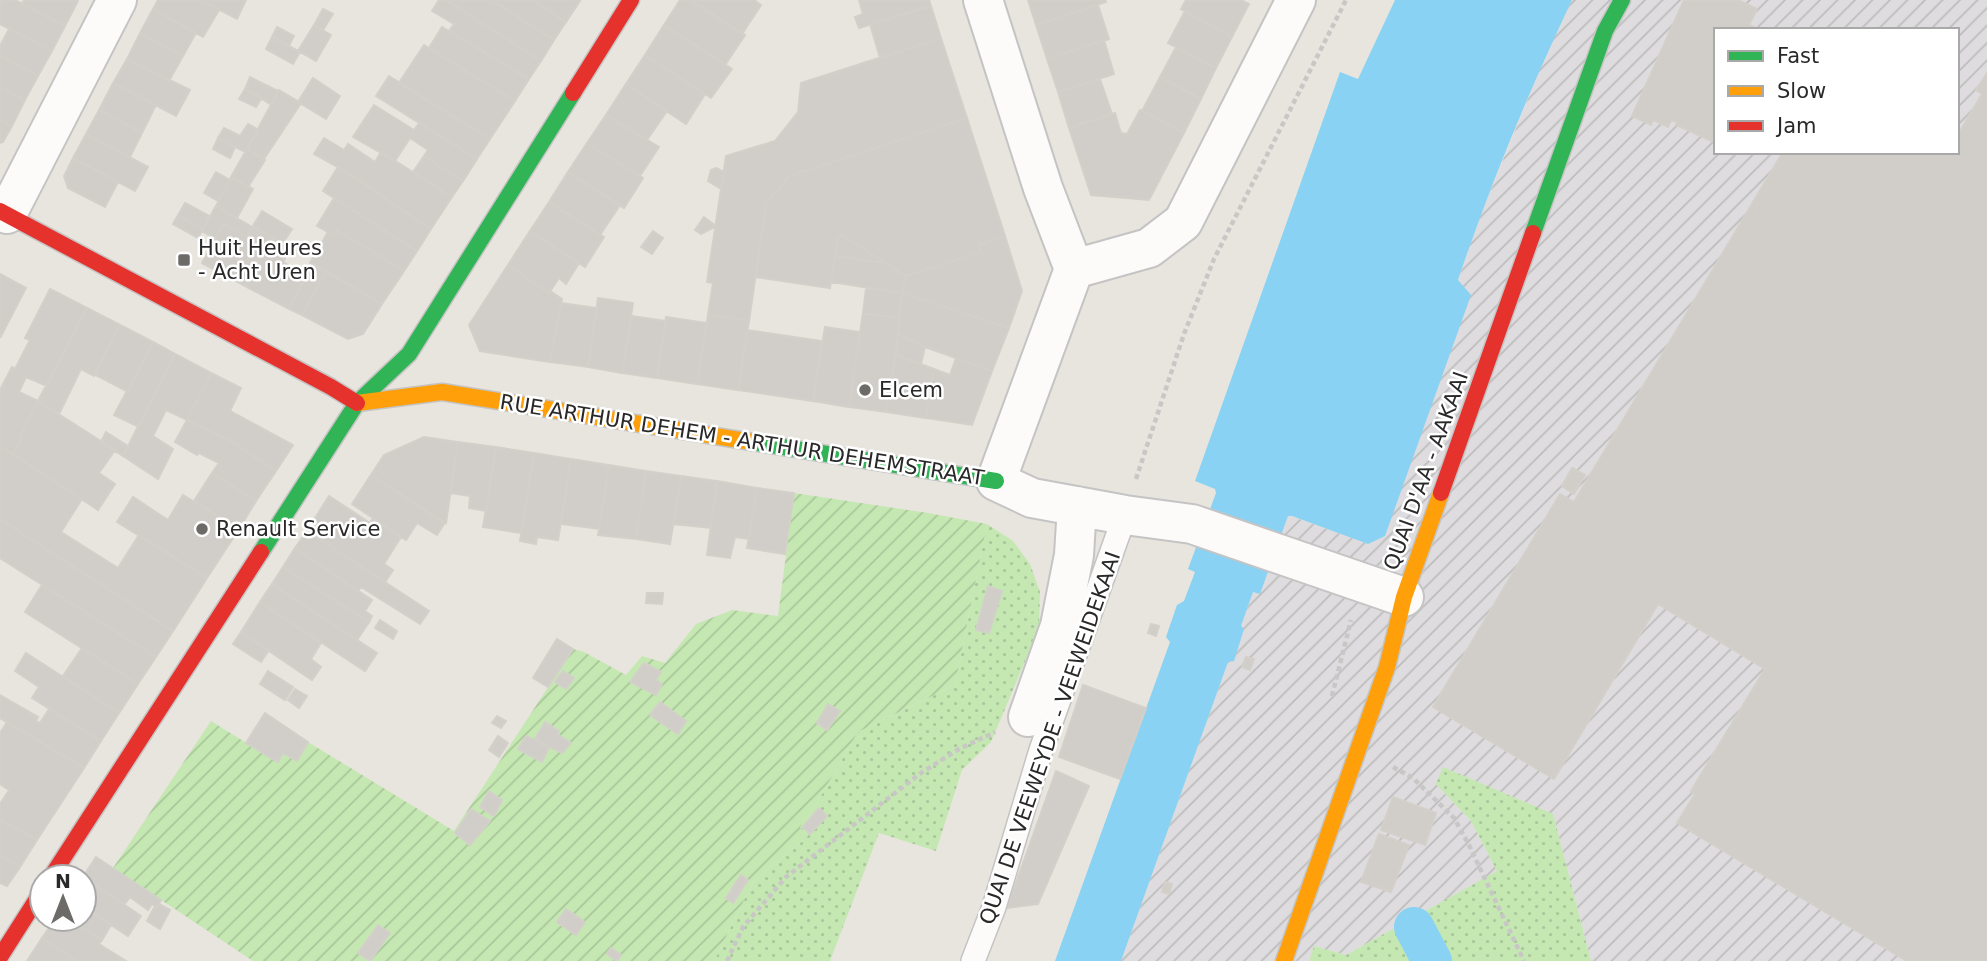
<svg xmlns="http://www.w3.org/2000/svg" width="1987" height="961" viewBox="0 0 1987 961" font-family="'DejaVu Sans',sans-serif">
<style>
.industrial{fill:url(#industrial-furrows);fill-rule:evenodd}
.grass{fill:url(#grass-dots)}
.garden{fill:url(#garden-furrows)}
.water{fill:#89d2f3}
.lines{fill:none;stroke-linecap:round;stroke-linejoin:round}
.canal{stroke:#89d2f3;stroke-width:40}
.building{fill:#d1cec9;stroke:#d3d0ca;stroke-width:2}
.lane-casing{stroke:#c5c4c4;stroke-width:26}
.street-casing{stroke:#c5c4c4;stroke-width:42}
.fast-casing{stroke:#c5c4c4;stroke-width:19}
.slow-casing{stroke:#c5c4c4;stroke-width:19}
.jam-casing{stroke:#c5c4c4;stroke-width:19}
.path{stroke:#c8c7c6;stroke-width:4.5;stroke-dasharray:5 3.5;stroke-linecap:butt}
.lane{stroke:#fcfbfa;stroke-width:23}
.street{stroke:#fcfbfa;stroke-width:38}
.fast{stroke:#30b455;stroke-width:16}
.slow{stroke:#ff9f0a;stroke-width:16}
.jam{stroke:#e5322d;stroke-width:16}
.poi-dot{fill:#6c6b68;stroke:#fff;stroke-width:2.5}
.labels{text-anchor:middle;dominant-baseline:central;stroke-width:5;stroke-linejoin:round;paint-order:stroke}
.poi-label{font-size:21px;fill:#292929;stroke:#fff;text-anchor:start}
.street-label{font-size:21px;fill:#292929;stroke:#fff}
</style>
<defs>
<pattern id="industrial-furrows" width="10" height="10" patternUnits="userSpaceOnUse" patternTransform="scale(1.75)"><rect width="10" height="10" fill="#dedcde"/><path d="M-1 1l2-2M0 10L10 0M9 11l2-2" fill="none" stroke="#bebdbe"/></pattern>
<pattern id="grass-dots" width="8" height="8" patternUnits="userSpaceOnUse" patternTransform="scale(1.75)"><rect width="8" height="8" fill="#c5e8b3"/><path d="M2 2h.1M6 6h.1" fill="none" stroke="#a9c79a" stroke-width="1.8" stroke-linecap="round"/></pattern>
<pattern id="garden-furrows" width="10" height="10" patternUnits="userSpaceOnUse" patternTransform="scale(1.75)"><rect width="10" height="10" fill="#c5e8b3"/><path d="M-1 1l2-2M0 10L10 0M9 11l2-2" fill="none" stroke="#a9c79a"/></pattern>
</defs>
<rect width="100%" height="100%" fill="#e8e5de"/>
<path class="industrial" d="M1572,0H1987V961H1591L1553,814L1436,784L1471,821L1497,871L1346,955L1314,946L1309,961H1121L1253,592L1260,593L1288,516H1291L1368,544L1479,219L1544,59ZM1716,30H1957V152H1716Z"/>
<path class="grass" d="M987,524L1013,541L1030,564L1040,592L1039,628L991,742L962,770L936,851L879,833L830,961H714L753,882L808,836L800,827L815,806L858,732L955,685Z
M1443,767L1553,814L1591,961H1309L1314,946L1346,955L1497,871L1471,821L1436,784Z"/>
<path class="garden" d="M794,493L928,513L987,524L955,685L858,732L815,806L800,827L808,836L753,882L714,961H253L113,868L211,721L277,762L283,753L297,761L308,742L454,831L573,649L584,652L626,675L642,656L665,663L696,624L732,610L778,616Z"/>
<path class="water" d="M1395,0H1572C1529,91 1490,185 1458,280L1471,295L1385,536L1368,544L1292,516H1288L1260,594L1253,592L1241,626L1244,629L1234,661L1228,662L1121,961H1055L1170,642L1166,637L1177,605L1184,601L1195,572L1188,569L1216,493L1215,489L1195,481L1340,72L1358,79Z"/>
<g class="lines">
<path class="canal" d="M1414,927L1432,961"/>
</g>
<path class="building" d="M0,0H15L65,26L52,51L0,24Z
M24,0H77L78,1L65,26L22,4Z
M158,0H201L219,10L203,37L153,9Z
M201,0H246L237,19Z
M439,0H446L541,61L529,79L449,31L454,24L432,11Z
M446,0H491L554,40L541,61Z
M491,0H533L566,22L554,40Z
M533,0H577L580,1L566,22Z
M680,0H690L745,35L725,65L664,25Z
M690,0H754L761,5L742,34Z
M859,0H929L931,6L859,28L855,17L863,14Z
M1028,0H1105L1106,2L1036,25Z
M1186,0H1241L1249,4L1232,37L1181,9Z
M1684,0H1738L1757,9L1749,25L1760,30H1716V143L1676,125L1677,122L1671,120L1668,127L1653,120L1651,125L1632,116Z
M1098,5L1109,39L1047,59L1036,25Z
M931,6L941,38L880,58L870,24Z
M153,9L196,33L183,56L140,33Z
M323,9L333,14L323,30L314,25Z
M1185,11L1232,37L1216,68L1168,43Z
M314,25L331,35L316,61L298,51Z
M664,25L732,69L711,98L645,55Z
M277,27L294,36L289,46L272,37Z
M442,27L529,79L515,101L429,48Z
M9,29L52,51L38,76L0,56V46Z
M140,33L183,56L169,81L127,59Z
M272,37L300,52L293,64L266,49Z
M941,38L967,118L789,176L766,204L749,321L708,315L713,283L707,282L726,156L775,141L798,112L801,83Z
M1104,40L1114,74L1058,92L1047,59Z
M424,45L515,101L490,139L399,83Z
M1176,47L1216,68L1201,99L1160,77Z
M645,55L705,94L686,124L626,84Z
M0,56L38,76L25,100L0,87Z
M127,59L190,90L176,116L113,83Z
M1987,73V961H1907L1677,823L1695,794L1691,791L1765,669L1658,604L1554,779L1433,707L1560,494L1574,502L1783,152H1957V132L1959,133L1982,94L1976,90Z
M389,76L490,139L477,159L376,96Z
M250,77L278,91L272,105L245,89Z
M1160,77L1201,99L1184,133L1142,111Z
M313,78L340,96L326,119L298,102Z
M1100,79L1112,114L1069,128L1058,92Z
M113,83L156,105L142,133L99,110Z
M626,84L667,111L647,140L606,115Z
M0,87L25,100L12,126L0,120Z
M245,89L260,96L261,99L256,107L239,99Z
M279,90L301,103L264,159L247,149Z
M374,105L414,130L419,123L477,159L463,181L424,156L428,150L410,138L395,161L353,137Z
M99,110L142,133L130,157L86,134Z
M1140,110L1184,133L1149,200L1091,195L1069,128L1115,113L1121,133L1127,134Z
M606,115L659,147L640,176L587,143Z
M967,118L1005,236L979,245L981,252L906,276L842,235L838,237L830,288L755,277L766,204L789,176Z
M0,120L12,126L3,142L0,143Z
M248,124L259,130L245,152L218,138L224,128L240,136Z
M86,134L148,167L135,191L73,158Z
M218,138L235,147L230,158L213,149Z
M324,138L344,150L348,144L375,162L381,152L452,197L431,229L395,206L364,182L314,154Z
M587,143L643,178L624,208L568,172Z
M247,149L265,160L248,187L231,177Z
M424,156L463,181L452,197L413,172Z
M73,158L118,182L105,207L68,188L64,176Z
M338,167L431,229L417,251L323,191Z
M716,168L724,172L721,189L708,181L711,170Z
M216,172L230,180L218,201L204,193Z
M568,172L620,205L600,235L549,202Z
M231,177L253,189L237,218L216,206Z
M334,198L417,251L404,271L337,230L333,235L317,226Z
M549,202L604,237L585,267L530,231Z
M185,203L209,216L203,229L178,215Z
M216,206L252,227L247,237L223,224L215,239L202,231Z
M262,211L292,229L283,243L253,226Z
M178,215L203,229L198,238L173,224Z
M704,217L716,226L701,234L695,230Z
M223,224L247,237L252,227L270,237L245,286L202,263Z
M337,230L404,271L382,304L310,263L328,232L333,235Z
M530,231L579,263L566,284L559,278L549,293L508,265Z
M653,231L663,238L652,254L641,247Z
M842,235L885,263L835,256L838,237Z
M1005,236L1022,291L1009,328L902,293L906,276L981,252L979,245Z
M270,237L290,249L283,262L306,275L289,309L245,286Z
M835,256L885,263L906,276L902,293L831,282Z
M312,264L326,271L302,315L289,309Z
M508,265L549,293L550,291L562,299L550,362L480,351L469,325Z
M326,271L382,304L363,334L348,339L302,315Z
M0,274L26,288L0,338Z
M866,288L902,293L898,318L863,313Z
M50,289L87,308L47,386L26,377L19,392L38,401L20,437L22,439L13,454L0,446V390L12,367L15,369L30,340L25,338Z
M902,293L1009,328L992,371L925,347L898,334Z
M598,298L633,303L622,373L588,367Z
M561,303L597,308L588,367L550,362Z
M87,308L120,325L94,376L81,369L59,414L38,401Z
M863,313L898,318V341L886,412L849,407Z
M708,315L749,321L738,390L697,384Z
M632,316L666,321L657,378L622,373Z
M666,317L707,323L697,384L657,378Z
M120,325L153,342L128,392L94,374Z
M825,327L860,332L849,407L813,401Z
M747,330L822,341L813,401L738,390Z
M898,334L925,347L921,364L895,355Z
M153,342L175,354L139,427L114,415Z
M175,354L211,373L187,420L166,410L153,436L173,449L158,479L123,456Z
M895,355L934,369L926,418L886,412Z
M956,358L992,371L972,425L926,418L934,369L950,375Z
M211,373L241,388L230,411L293,445L276,471L232,442L187,420Z
M38,401L115,450L99,473L115,484L98,510L13,454L22,439L20,437Z
M187,420L232,442L276,471L256,501L212,473L219,463L199,453L197,455L175,442Z
M106,432L128,446L123,456L101,442Z
M424,437L458,442L446,523L371,475L384,455Z
M458,442L496,447L486,511L469,508L470,496L450,493Z
M0,446L82,499L61,532L118,568L139,535L207,578L173,631L0,519Z
M496,447L534,453L521,533L483,527Z
M534,453L571,459L558,540L537,537L536,544L520,541Z
M571,459L609,465L599,529L561,524Z
M609,465L646,471L636,539L598,535Z
M1572,468L1585,475L1574,494L1562,486Z
M646,471L681,476L670,544L636,539Z
M212,473L256,501L239,529L194,501Z
M371,475L444,524L437,535L417,523L406,540L352,504Z
M681,476L717,481L711,528L673,524Z
M717,481L757,488L749,539L735,537L730,558L707,555Z
M757,488L794,493L785,554L747,548Z
M183,495L239,529L207,578L117,522L133,497L168,520Z
M329,496L370,523L373,518L401,537L384,564L393,570L385,582L307,531Z
M0,519L173,631L156,657L0,558Z
M307,531L429,611L420,624L361,587L358,591L295,548Z
M295,548L372,600L365,611L372,616L369,622L283,567Z
M283,567L369,622L357,640L272,584Z
M272,584L377,653L365,671L260,602Z
M42,585L156,657L138,684L25,612Z
M988,586L1002,591L989,633L976,630Z
M647,593H663L662,604L646,603Z
M260,602L321,643L311,659L321,667L312,680L241,632Z
M380,620L397,631L393,639L375,628Z
M1151,624L1159,626L1156,636L1148,633Z
M241,632L269,650L261,662L233,644Z
M557,639L573,649L548,687L533,678Z
M82,648L138,684L119,713L63,676Z
M26,653L119,713L101,741L32,698L39,687L15,671Z
M1246,657L1254,659L1250,670L1242,667Z
M644,663L661,672L656,680L662,684L656,695L630,682Z
M268,671L293,687L285,700L260,684Z
M563,671L574,678L566,689L555,682Z
M1083,685L1146,708L1120,779L1059,757Z
M295,689L307,696L299,708L288,700Z
M0,695L38,717L36,721L40,723L49,709L101,741L84,768L0,718Z
M660,702L686,721L678,734L650,715Z
M828,704L840,711L827,730L817,723Z
M265,713L308,742L297,761L283,753L278,762L246,743Z
M497,716L506,721L501,728L492,723Z
M7,722L84,768L37,840L0,820V804L9,790L0,784V733Z
M545,722L559,731L557,734L571,743L562,753L535,739Z
M498,736L508,743L499,757L489,750Z
M526,736L549,748L542,762L518,749Z
M1056,771L1089,786L1038,904L1007,908Z
M489,791L502,800L494,816L480,807Z
M1393,797L1436,813L1425,845L1381,830Z
M819,808L827,816L810,834L803,827Z
M471,809L490,821L470,845L455,833Z
M0,820L37,840L20,867L0,856Z
M1379,834L1409,845L1391,892L1361,882Z
M0,856L20,867L7,886L0,883Z
M96,857L161,900L157,907L152,904L148,910L130,897L124,905L83,877Z
M741,875L748,880L733,903L726,898Z
M84,877L141,916L128,936L84,907Z
M1165,882L1172,884L1169,894L1162,892Z
M159,904L170,910L160,929L147,921L155,906L157,907Z
M84,907L111,925L102,940L69,919H84Z
M566,909L585,922L576,935L557,922Z
M69,919L102,940L99,944L126,961H77L42,938L55,919Z
M378,925L390,933L370,961L358,953Z
M42,938L77,961H27Z
M611,948L621,955L617,961L607,954Z"/>
<g class="lines">
<g class="lane-casing">
<path id="lane" d="M973,961L994,907L1041,750L1125,515"/>
</g>
<g class="street-casing">
<path id="street" d="M983,0L1043,188L1074,269
M7,214L117,0
M1074,269L996,481L1032,498L1125,515L1192,524L1404,597
M1074,269L1149,248L1183,222L1296,0
M1028,717L1060,626L1074,555L1077,506"/>
</g>
<g class="fast-casing">
<path id="fast" d="M1533,233L1605,31L1622,0
M752,442L996,481
M261,552L357,403L409,354L573,93"/>
</g>
<g class="slow-casing">
<path id="slow" d="M357,403L442,392L752,442
M1284,961L1387,667L1404,597L1441,493"/>
</g>
<g class="jam-casing">
<path id="jam" d="M573,93L631,0
M0,211L331,387L357,403
M1441,493L1533,233
M51,877L261,552
M0,957L42,891"/>
</g>
<path class="path" d="M1136,479L1184,334L1214,259L1346,0
M1332,696L1351,620
M1393,767L1413,778L1454,818L1468,843L1524,961
M727,961L743,927L786,877L921,773L959,749L995,732"/>
<use href="#lane" class="lane"/>
<use href="#street" class="street"/>
<use href="#fast" class="fast"/>
<use href="#slow" class="slow"/>
<use href="#jam" class="jam"/>
</g>
<g class="poi-dot">
<rect x="177" y="253" width="14" height="14" rx="3.5"/>
<circle cx="865" cy="390" r="7"/>
<circle cx="202" cy="529" r="7"/>
</g>
<g class="labels">
<g class="poi-label">
<text x="198" y="248">Huit Heures<tspan x="198" dy="24">- Acht Uren</tspan></text>
<text x="879" y="390">Elcem</text>
<text x="216" y="529">Renault Service</text>
</g>
<g class="street-label">
<text transform="translate(742 440) rotate(9)">RUE ARTHUR DEHEM - ARTHUR DEHEMSTRAAT</text>
<text transform="translate(1426 471) rotate(-70)">QUAI D'AA - AAKAAI</text>
<text transform="translate(1050 738) rotate(-71)">QUAI DE VEEWEYDE - VEEWEIDEKAAI</text>
</g>
</g>
<rect x="1714" y="28" width="245" height="126" fill="#ffffff" stroke="#a9a9a9" stroke-width="2"/>
<rect x="1728" y="51" width="35" height="10" fill="#30b455" stroke="#a9a9a9" stroke-width="2"/>
<text x="1777" y="63" font-size="21" fill="#292929">Fast</text>
<rect x="1728" y="86" width="35" height="10" fill="#ff9f0a" stroke="#a9a9a9" stroke-width="2"/>
<text x="1777" y="98" font-size="21" fill="#292929">Slow</text>
<rect x="1728" y="121" width="35" height="10" fill="#e5322d" stroke="#a9a9a9" stroke-width="2"/>
<text x="1777" y="133" font-size="21" fill="#292929">Jam</text>
<g transform="translate(63 898)"><circle r="33" fill="#ffffff" stroke="#a9a9a9" stroke-width="2"/>
<path d="M0-5L12 26L0 18L-12 26Z" fill="#6c6b68"/>
<text y="-10" font-size="19" font-weight="bold" text-anchor="middle" fill="#292929">N</text>
</g>
</svg>
